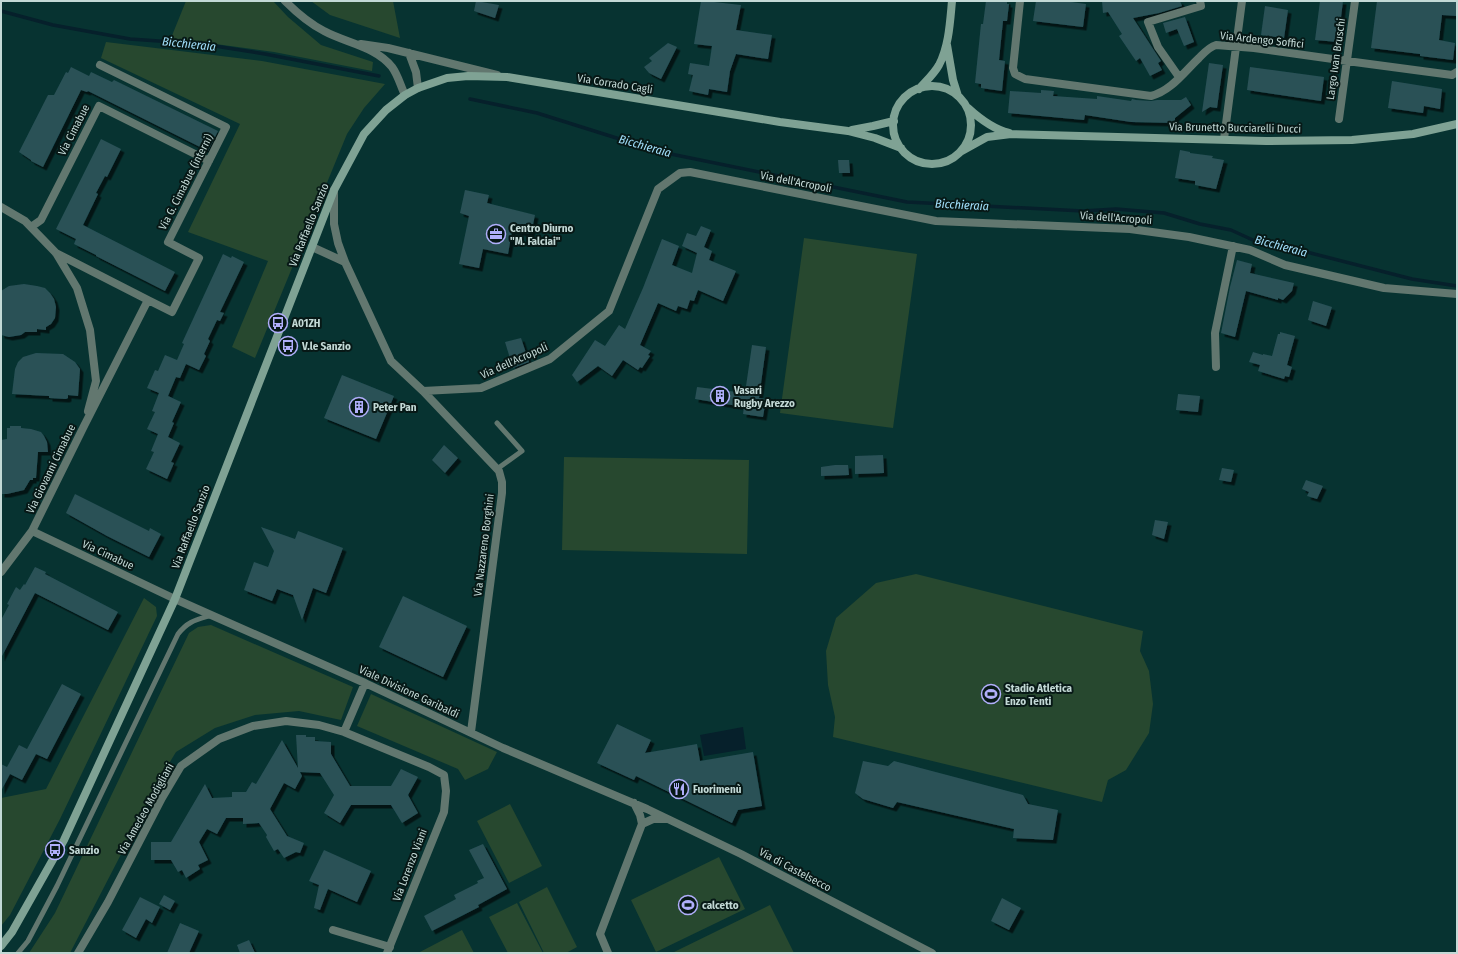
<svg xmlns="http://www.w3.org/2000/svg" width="1458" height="954" viewBox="0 0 1458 954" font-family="'Fira Sans Condensed',sans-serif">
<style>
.green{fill:#27482f}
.water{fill:#06202b}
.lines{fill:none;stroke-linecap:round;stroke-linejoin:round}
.stream{stroke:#06202b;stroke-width:3.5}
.building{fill:#295157;filter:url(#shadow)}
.lane{stroke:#62776f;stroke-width:5}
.street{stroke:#62776f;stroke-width:8}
.secondary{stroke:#7fa294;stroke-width:8}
.labels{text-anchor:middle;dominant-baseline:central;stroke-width:4;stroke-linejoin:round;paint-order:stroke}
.street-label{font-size:11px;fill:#c3d9d6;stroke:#071816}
.poi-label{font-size:11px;font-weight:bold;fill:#c3d9d6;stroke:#071816;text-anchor:start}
.water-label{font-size:12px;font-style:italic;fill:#a2e0fc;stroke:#071816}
</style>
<defs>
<filter id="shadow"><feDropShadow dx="3.5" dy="3.5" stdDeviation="0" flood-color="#0009"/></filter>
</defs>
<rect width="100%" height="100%" fill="#073331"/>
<path class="green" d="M186,1H273L288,17L321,45L373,62L372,71L274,52L171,38Z
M311,1H393L400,38L330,15Z
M106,42L262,61L385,84L364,108L347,134L255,358L232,347L268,261L188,232L240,124L101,58Z
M804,238L917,254L893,428L780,413Z
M564,457L749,460L747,554L562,550Z
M916,574L1143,631L1140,651L1149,671L1153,704L1149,733L1126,770L1108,780L1102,802L833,737L835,717L828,685L826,651L836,618L876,583Z
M144,598L156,607L157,616L60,819L10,915L1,926V798L46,789Z
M211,625L353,687L341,720L299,711L255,715L215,728L176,752L162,775L70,953H29L55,913L189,633L198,627Z
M371,694L497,752L488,769L465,780L458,769L357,726Z
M510,804L542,866L509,883L477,821Z
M719,857L745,909L656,952L631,900Z
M547,887L577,947L566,953H544L519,902Z
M517,903L543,953H508L489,917Z
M770,905L794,953H672Z
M462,930L474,953H418Z"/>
<path class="water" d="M743,727L746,749L704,756L700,735Z"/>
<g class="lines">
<path class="stream" d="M1,11L53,25L130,39L202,44L265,54L379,76
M470,99L537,113L661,152L907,202L1083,211L1116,209L1164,213L1200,224L1231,230L1255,241L1291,248L1412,279L1457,286"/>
</g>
<path class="building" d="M476,1L499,5L495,18L474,11Z
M701,1H714V2L741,5L736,30L772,35L768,59L736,54L730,71L727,92L709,89L708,95L689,91L693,75L688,74L690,63L709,66L712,46L694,44Z
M986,1H1007V4H1009L1007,21H1003L999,60L1005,61L1002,91L981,88V84L975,83L981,24H983Z
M1036,1H1064L1086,4L1083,27L1033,21Z
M1102,1H1180L1182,6L1159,13L1133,18L1161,61L1158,63L1162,70L1150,76L1140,58L1136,61L1119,36L1122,34L1108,12L1103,13Z
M1320,1H1343L1338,42L1315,40Z
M1377,1H1457V16L1442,15L1439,40L1455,43L1453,60L1420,56V54L1371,48Z
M1265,6L1288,10L1284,38L1261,35Z
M1185,17L1194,42L1184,46L1177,29L1166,33L1163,23Z
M668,43L677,47L661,79L649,73L644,67L652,61L649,58Z
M1209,63L1223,65L1217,108L1210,107L1202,112Z
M71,67L89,76L91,72L112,82L114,80L218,131L208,151L88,91L87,92L81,90L43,167L31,161V160L19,152L48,95H54L66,72L68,73Z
M1250,67L1324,77L1321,101L1247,90Z
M1392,81L1442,89L1440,109L1424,106L1423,113L1388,108Z
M1041,90L1054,91L1053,96L1097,99V96L1131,101L1132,99L1136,100L1151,101L1157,100H1181L1186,97L1191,105L1175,118V123L1131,122L1085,115L1084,120L1008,113L1010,91L1041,93Z
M101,139L121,149L107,177L105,176L96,193L98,194L83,225L175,272L165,291L96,256V255L74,244L76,239L56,229Z
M1180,150L1190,152V153L1213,156L1212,158L1224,160L1216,189L1195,185V181L1175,178Z
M838,160H849L850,173H839Z
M465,190L489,195L487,203L535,215L531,234L512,231L508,254L483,249L479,268L459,264L469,216L460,213Z
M701,226L711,230L704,247L712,251L709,260L736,271L723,301L698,290L694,301L690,300L687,309L678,306L676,311L658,303L640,345L651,351L648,355L650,356L642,368L640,367L638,370L623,360L612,376L598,366L577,382L572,375L595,340L605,346L619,325L625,329L643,288L662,239L679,246L672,265L692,273L697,253L682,246L687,233L696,236Z
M223,254L231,258L232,256L244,262L220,312L224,313L220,321L217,320L208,339L210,341L204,354L206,356L199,370L186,364L180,378L176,377L168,396L181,402L172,422L174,423L168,437L180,443L171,462L174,463L167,479L146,469L154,452L151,451L158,434L147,429L155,412L152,411L159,393L147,388L155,370L158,371L165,355L177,360L184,344L182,343Z
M1237,260L1252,264L1250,273L1294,283L1292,291L1283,300L1278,298V300L1246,291L1235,337L1221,333L1230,287Z
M24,284L37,286L45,288L50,293L54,299L56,307L55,318L51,324L46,327V330L37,329V332H25L21,335L9,337L1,335V291L9,286Z
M1313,301L1332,307L1326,326L1308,320Z
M1280,332L1295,336L1287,365L1292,367L1289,377L1285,376L1284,379L1258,371L1260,365L1249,362L1253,352L1263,355V354L1272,356L1278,334H1280Z
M521,338L529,362L513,368L505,342Z
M752,345L766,347L759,398L766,399L763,417L743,414L744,407L695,399L697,387L745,393Z
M36,353L63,354L75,362L80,369L78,396L68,395V398L66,399L49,398V396L12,394L15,369L18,362L23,357Z
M342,375L394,396L376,439L324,418Z
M1178,394L1200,396L1198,412L1176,410Z
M10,426H21V428L31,429L41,432L44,436L47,442L48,452H38L36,478H33V480H30L24,490L7,494H1V440L7,439V428H10Z
M444,445L458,458L445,473L432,460Z
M883,455L884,473L855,474V456Z
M835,465H848L849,475L821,476V467Z
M1222,468L1234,470L1231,482L1219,480Z
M1306,480L1323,486L1317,499L1307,496L1309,492L1302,489Z
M75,494L149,531L150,528L161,534L149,557L107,536L66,513Z
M1155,520L1168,522L1164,539L1152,535Z
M261,527L295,539L298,531L343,548L326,593L313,588L302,620L293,595L277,589L272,601L244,590L254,562L268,567L274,551Z
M35,567L46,572L45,574L118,612L108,630L35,593L1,658V620L9,605L7,604L16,587L20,590L24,584L25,585Z
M403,596L467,626L443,677L379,647Z
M62,684L81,694L47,759L36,754L22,780L10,774L1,791V764L7,767L19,745L27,749Z
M617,724L651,740L645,753L697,744L700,761L753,752L762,806L738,810L732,823L636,776L634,780L597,763Z
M296,735H306V737H315V741L331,742V754L350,786H391L401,769L418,777L408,795L418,813L402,823L391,805H351L340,823L324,813L334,795L320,773L300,772L302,776L295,789L284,783L270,809L287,836L304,843L300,853L296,852L284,858L278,849L274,851L266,837L267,835L259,823L243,824V818H226L217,834L207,829L199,842L208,860L198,865L200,869L186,878L182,870L178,872L171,860H151V842H171L205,784L212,798L232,797V792H246L252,782L256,784L282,740L298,768Z
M863,761L888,766L894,761L1023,795L1028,804L1058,810L1053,840L1013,838L1014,829L897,802L893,808L863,799L855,793Z
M483,844L507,889L478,905L479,907L432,931L424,916L456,899L454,895L478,883L477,881L484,878L469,850Z
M324,850L371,871L357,902L328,889L320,910L314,908L319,885L309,881Z
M164,895L175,901L170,910L159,904Z
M140,897L160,907L152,923L146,919L136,938L122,930Z
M1002,898L1021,908L1009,930L991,921Z
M180,923L199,931L189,953H167Z
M249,940L255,953H240L237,945Z"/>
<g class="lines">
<path class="lane" d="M497,469L522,451L497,423
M18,953L28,941L57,886L178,634C188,621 196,620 212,615"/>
<path class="street" d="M285,1C297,13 308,23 324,31C346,43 375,46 392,67C398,75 401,87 405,95
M1020,1L1013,68L1015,74L1025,79L1151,96C1171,91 1184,72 1199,58C1204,53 1209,47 1216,45L1254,48L1347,61L1452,75L1457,72
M361,44L388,48L497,75
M409,53L416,72L418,88
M1179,77L1158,47L1148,22L1201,6L1200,1
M1339,119L1355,1
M1224,139L1242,1
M334,190V224L338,243L345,262
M1,207L25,221L56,253L77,288L90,330L96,381L88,411
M31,227L41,220L99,106L209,161
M312,247L345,262L391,361L423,391L481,388L550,359L609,311L658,189L680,173L690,172L936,221L1130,229L1189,237L1250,250L1285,265L1384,288L1457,294
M56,253L148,300
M1216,367L1215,333L1233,246
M423,391L499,471L502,482V493L471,732
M83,428L148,300L172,312L199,258L168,242L226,127L100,65
M32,531L175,599L365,683L503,748L647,809L741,854L932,953
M1,572L32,531L85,424
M344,732L429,767L444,775L446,791L444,812L387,953
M642,824L653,819H666
M333,930L390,947
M78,953L108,902L162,798L181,766L219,739L253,726L286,721L319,725L344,732L365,683
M608,953L600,934L642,824L640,815L634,803"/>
<path class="secondary" d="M947,45L953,80L958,96
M893 125a39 39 0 1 1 78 0a39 39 0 1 1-78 0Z
M919,89C926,81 934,74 939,65C949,46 950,22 952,1
M968,108C980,119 993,129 1009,133
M852,130L873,126L894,121
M960,152L987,137L1011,134L1266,141L1352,140L1413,134L1457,124
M1,946L12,932L64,840L175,599L334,190L364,134L386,110L405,95L418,88L447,78L468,76L507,77L780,122L848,131L875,138L901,148"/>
</g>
<defs>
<g id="office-ring" transform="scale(1)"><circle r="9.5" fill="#071816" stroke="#b0aefa" stroke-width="1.5"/><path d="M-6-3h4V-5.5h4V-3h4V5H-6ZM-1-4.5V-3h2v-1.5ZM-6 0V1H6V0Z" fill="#b0aefa"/></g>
<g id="bus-ring" transform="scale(1)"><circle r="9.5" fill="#071816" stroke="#b0aefa" stroke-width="1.5"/><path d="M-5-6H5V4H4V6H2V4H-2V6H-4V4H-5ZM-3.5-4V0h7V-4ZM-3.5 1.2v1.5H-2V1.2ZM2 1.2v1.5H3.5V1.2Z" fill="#b0aefa"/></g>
<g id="building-ring" transform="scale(1)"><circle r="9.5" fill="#071816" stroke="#b0aefa" stroke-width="1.5"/><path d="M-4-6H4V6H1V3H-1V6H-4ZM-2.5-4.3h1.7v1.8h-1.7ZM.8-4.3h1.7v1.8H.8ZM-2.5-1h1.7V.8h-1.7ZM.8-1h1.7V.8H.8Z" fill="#b0aefa"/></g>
<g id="stadium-ring" transform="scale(1)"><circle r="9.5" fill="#071816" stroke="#b0aefa" stroke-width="1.5"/><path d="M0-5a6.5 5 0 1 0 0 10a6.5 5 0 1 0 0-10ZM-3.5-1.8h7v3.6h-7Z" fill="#b0aefa"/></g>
<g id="restaurant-ring" transform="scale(1)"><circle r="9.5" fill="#071816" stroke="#b0aefa" stroke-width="1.5"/><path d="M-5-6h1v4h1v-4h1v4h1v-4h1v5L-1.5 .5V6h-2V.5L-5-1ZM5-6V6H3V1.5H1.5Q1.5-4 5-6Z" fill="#b0aefa"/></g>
</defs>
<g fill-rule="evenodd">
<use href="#office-ring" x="496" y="234"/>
<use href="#bus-ring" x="278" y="323"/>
<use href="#bus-ring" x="288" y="346"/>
<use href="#building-ring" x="720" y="396"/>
<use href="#building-ring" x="359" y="407"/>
<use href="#stadium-ring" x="991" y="694"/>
<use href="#restaurant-ring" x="679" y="789"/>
<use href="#bus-ring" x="55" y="850"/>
<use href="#stadium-ring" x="688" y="905"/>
</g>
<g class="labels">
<g class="street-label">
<text transform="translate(1262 40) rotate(6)">Via Ardengo Soffici</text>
<text transform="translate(1336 59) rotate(-82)">Largo Ivan Bruschi</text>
<text transform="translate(615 84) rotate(9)">Via Corrado Cagli</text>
<text transform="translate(1235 128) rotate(1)">Via Brunetto Bucciarelli Ducci</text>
<text transform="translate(74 130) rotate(-63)">Via Cimabue</text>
<text transform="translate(186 182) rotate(-63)">Via G. Cimabue (interni)</text>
<text transform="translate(796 182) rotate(11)">Via dell'Acropoli</text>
<text transform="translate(1116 218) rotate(4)">Via dell'Acropoli</text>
<text transform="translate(309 225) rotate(-68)">Via Raffaello Sanzio</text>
<text transform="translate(514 361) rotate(-24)">Via dell'Acropoli</text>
<text transform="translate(51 469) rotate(-64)">Via Giovanni Cimabue</text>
<text transform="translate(191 527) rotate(-69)">Via Raffaello Sanzio</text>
<text transform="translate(484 545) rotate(-83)">Via Nazzareno Borghini</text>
<text transform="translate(108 555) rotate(25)">Via Cimabue</text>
<text transform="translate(409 692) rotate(25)">Viale Divisione Garibaldi</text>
<text transform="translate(146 809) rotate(-61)">Via Amedeo Modigliani</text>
<text transform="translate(410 865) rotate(-69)">Via Lorenzo Viani</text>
<text transform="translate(795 870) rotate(28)">Via di Castelsecco</text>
</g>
<g class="poi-label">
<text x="510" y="228">Centro Diurno<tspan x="510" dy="13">"M. Falciai"</tspan></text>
<text x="292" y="323">A01ZH</text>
<text x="302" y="346">V.le Sanzio</text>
<text x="734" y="390">Vasari<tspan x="734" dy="13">Rugby Arezzo</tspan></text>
<text x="373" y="407">Peter Pan</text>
<text x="1005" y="688">Stadio Atletica<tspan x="1005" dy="13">Enzo Tenti</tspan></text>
<text x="693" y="789">Fuorimenù</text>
<text x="69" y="850">Sanzio</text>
<text x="702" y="905">calcetto</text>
</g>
<g class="water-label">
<text transform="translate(189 44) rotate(6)">Bicchieraia</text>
<text transform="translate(645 146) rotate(16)">Bicchieraia</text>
<text transform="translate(962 205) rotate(3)">Bicchieraia</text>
<text transform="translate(1281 246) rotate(15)">Bicchieraia</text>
</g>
</g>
<rect width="1458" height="954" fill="none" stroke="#c3d9d6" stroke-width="4"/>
</svg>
